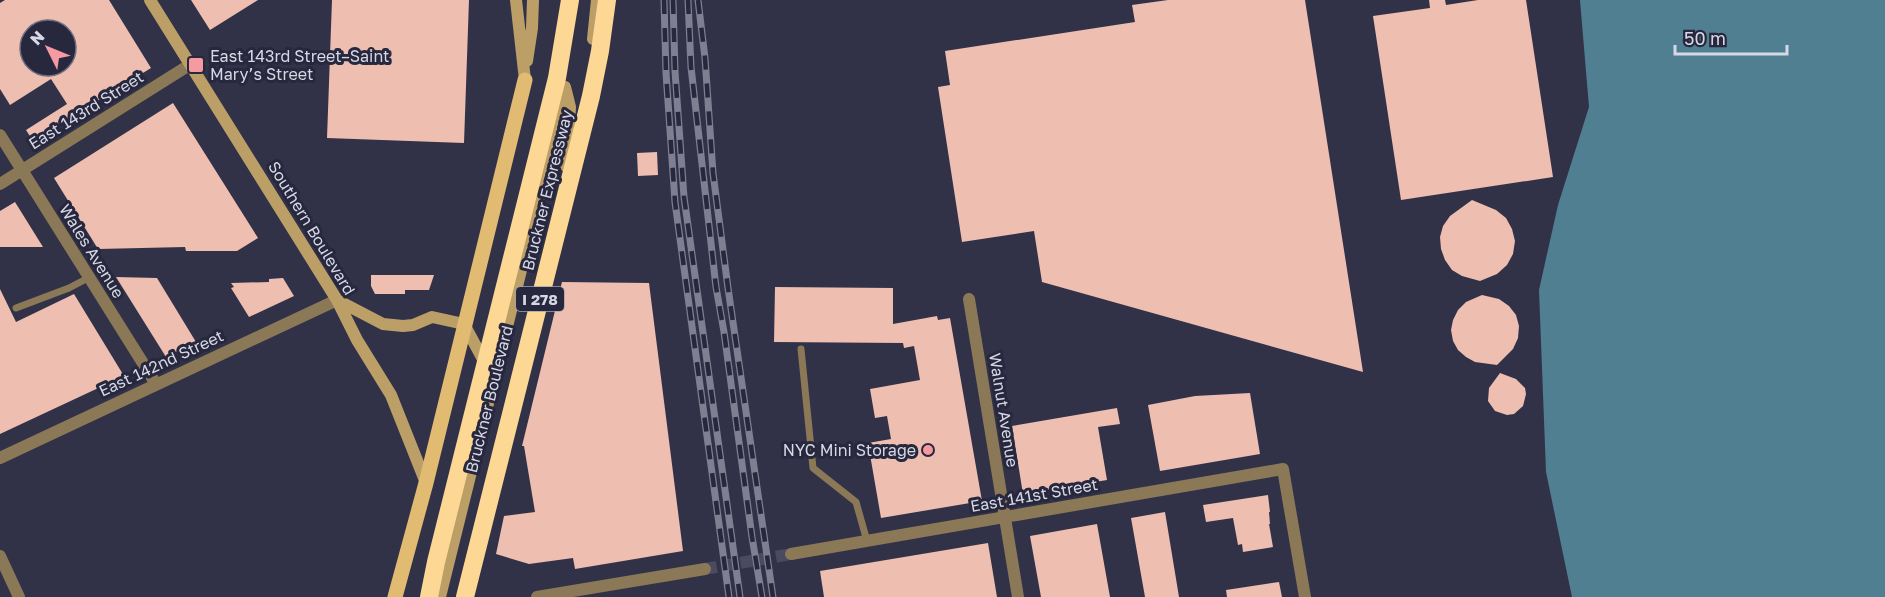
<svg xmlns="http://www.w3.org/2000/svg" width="1885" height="597" viewBox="0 0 1885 597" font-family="'Golos Text',sans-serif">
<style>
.water{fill:#517f92}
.building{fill:#eebeb1;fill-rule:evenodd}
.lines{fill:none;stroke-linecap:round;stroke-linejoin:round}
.street-tunnel{stroke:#4a4b60;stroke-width:12;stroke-dasharray:12 6;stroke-linecap:butt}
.lane{stroke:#8b7857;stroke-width:7}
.street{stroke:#8b7857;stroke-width:12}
.secondary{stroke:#bc9e67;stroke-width:12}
.primary{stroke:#e2bb73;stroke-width:15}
.highway{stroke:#fdd794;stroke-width:18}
.rail-casing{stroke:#7e7f91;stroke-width:7}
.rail{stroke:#27283d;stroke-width:4.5;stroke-dasharray:14;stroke-linecap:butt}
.highway-bridge{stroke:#fdd794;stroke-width:18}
.poi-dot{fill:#f49aa0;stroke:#27283d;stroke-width:2}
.labels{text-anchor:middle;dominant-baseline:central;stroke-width:6;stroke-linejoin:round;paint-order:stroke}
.shield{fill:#27283d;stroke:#a2a3b3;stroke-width:1.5}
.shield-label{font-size:15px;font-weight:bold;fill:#d6d8e6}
.poi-label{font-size:16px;fill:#d6d8e6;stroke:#27283d;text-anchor:start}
.street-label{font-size:16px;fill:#d6d8e6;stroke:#27283d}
</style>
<rect width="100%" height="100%" fill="#313248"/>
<path class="water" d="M1580,0H1885V597H1572L1546,472L1539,290L1558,205L1589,107Z"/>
<path class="building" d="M5,0H109L151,68L33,141L26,130L67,104L51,79L10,105L0,89V3ZM30,30H66V66H30Z
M191,0H258L210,30Z
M332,0H469L464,143L327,138Z
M1168,0H1305L1363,372L1042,282L1034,231L962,242L938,87L950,85L945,51L1135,22L1132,5Z
M1429,0H1445L1446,5L1478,0H1526L1553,177L1401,200L1373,16L1430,8Z
M173,103L258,238L237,251H186L185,247L98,249L54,178Z
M657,152L658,175L638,176L637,153Z
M1472,200L1496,210L1506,218L1512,229L1515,241L1513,254L1507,265L1497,274L1480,281L1462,276L1452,270L1445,260L1441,249L1440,237L1443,226L1450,216Z
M15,202L43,247H0V211Z
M371,275H434L429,290H405V294H375L371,286Z
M116,277L157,278L196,342L166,357Z
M283,278L294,296L249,317L231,288L234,287L231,283L269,282V279Z
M562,282L649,283L683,551L575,569L573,558L529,564L496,554L504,516L535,512L524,446H522Z
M775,287L893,288V324L937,316L938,320L950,318L982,501L881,518L868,443L891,439L887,416L875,418L870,389L920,380L914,346L904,348L903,343L774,342Z
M0,289L16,322L74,294L124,376L0,434Z
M1482,295L1499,299L1509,306L1516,315L1519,326L1518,338L1513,349L1497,365L1475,362L1466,357L1458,350L1453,341L1451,330L1453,320L1458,310L1466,302Z
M1500,373L1516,379L1525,388L1526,394L1523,406L1514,414L1507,415L1495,411L1488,401L1489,388Z
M1250,393L1260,454L1160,471L1148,405L1195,396Z
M1117,408L1120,424L1098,427L1107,480L1023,494L1012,426Z
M1268,495L1270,512H1269L1270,524H1269L1273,547L1243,552L1242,544L1238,545L1233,518L1206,522L1203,505Z
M1165,512L1179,597H1145L1131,518Z
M1097,524L1110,597H1041L1030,536Z
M988,543L997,597H824L820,571Z
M1279,582L1282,597H1227L1226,590Z"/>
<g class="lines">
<path class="street-tunnel" d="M705,569L791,554"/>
<path class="lane" d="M16,308L69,288L90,277
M801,349L813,468L856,502L867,541"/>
<path class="street" d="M0,135L156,384
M0,184L191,64
M969,299L1018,597
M0,458L337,300
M791,554L1283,469L1305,597
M0,556L19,597
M537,597L705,569"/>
<path class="secondary" d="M150,0L337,300L357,340L391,395L426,483
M516,0L525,80
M593,39L597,0
M527,61L532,28L533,0
M565,87L570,107L566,166
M337,300L383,324L403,326L413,325L432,317L464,324L486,365
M440,597L554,137L561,88"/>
<path class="primary" d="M395,597L426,483L525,80"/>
<path class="highway" d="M465,597L591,96L600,51L607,0"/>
<g class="rail-casing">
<path id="rail" d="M664,0L666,73L675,202L729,597
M673,0L675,71L684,197L740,597
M688,0L691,67L716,287L724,332L752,537L762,597
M698,0L705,58L713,173L728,288L773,597"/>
</g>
<use href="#rail" class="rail"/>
<path class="highway-bridge" d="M429,597L436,562L557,78L570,0"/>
</g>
<g class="poi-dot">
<rect x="188" y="57" width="16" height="16" rx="3"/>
<circle cx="928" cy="450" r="6"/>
</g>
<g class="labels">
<rect class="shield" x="516" y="287" width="48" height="24" rx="4.5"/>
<g class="shield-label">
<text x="540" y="299">I 278</text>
</g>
<g class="poi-label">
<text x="210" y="56">East 143rd Street–Saint<tspan x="210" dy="18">Mary’s Street</tspan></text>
<text x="916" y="450" text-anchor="end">NYC Mini Storage</text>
</g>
<g class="street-label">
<text transform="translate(86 110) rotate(-32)">East 143rd Street</text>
<text transform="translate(547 190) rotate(-76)">Bruckner Expressway</text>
<text transform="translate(312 228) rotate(59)">Southern Boulevard</text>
<text transform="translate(92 251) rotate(58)">Wales Avenue</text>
<text transform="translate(161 363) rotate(-25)">East 142nd Street</text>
<text transform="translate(489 399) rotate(-76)">Bruckner Boulevard</text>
<text transform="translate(1004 410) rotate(81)">Walnut Avenue</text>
<text transform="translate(1034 495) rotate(-10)">East 141st Street</text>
</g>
</g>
<g transform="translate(48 48) rotate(313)"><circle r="28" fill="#27283d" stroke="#6d6e81" stroke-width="1.5"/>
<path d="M0-4.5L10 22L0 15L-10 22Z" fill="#f49aa0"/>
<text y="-9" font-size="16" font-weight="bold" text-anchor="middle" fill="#d6d8e6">N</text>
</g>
<path d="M1675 45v9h112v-9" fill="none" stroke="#d6d8e6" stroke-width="3"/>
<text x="1684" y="45" font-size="18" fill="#d6d8e6" stroke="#27283d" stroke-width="4.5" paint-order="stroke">50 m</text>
</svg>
